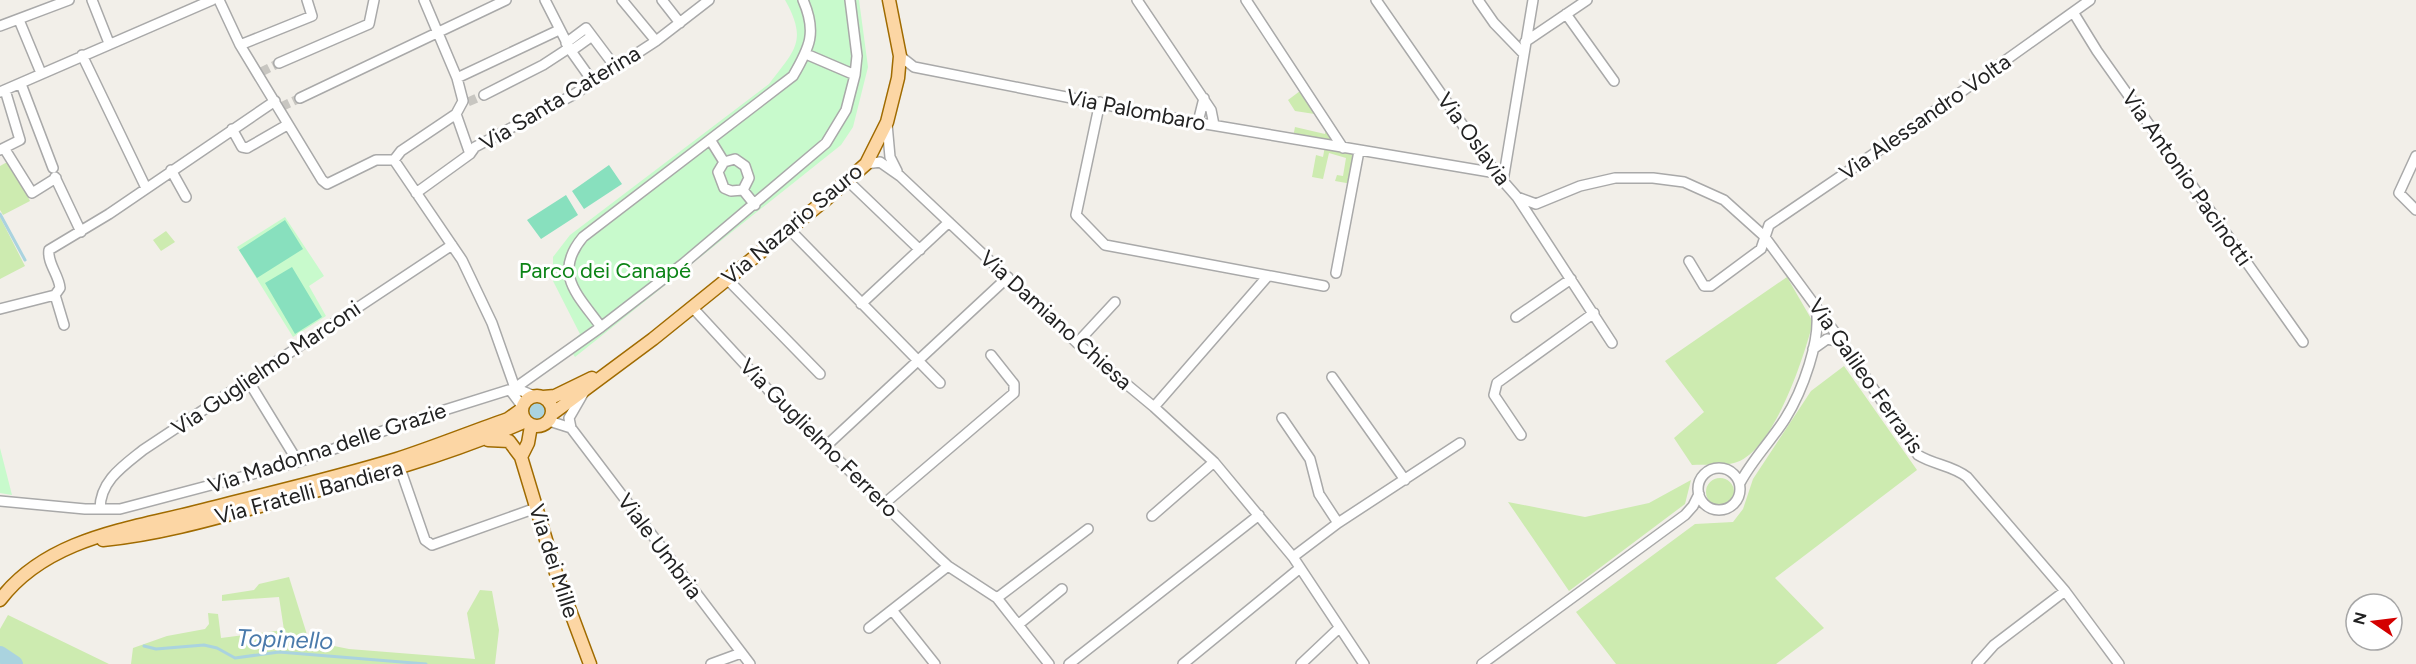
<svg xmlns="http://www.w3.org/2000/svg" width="2416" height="664" viewBox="0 0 2416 664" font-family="Figtree,sans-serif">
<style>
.grass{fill:#cdebb0}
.park{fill:#c8facc}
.pitch{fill:#88e0be}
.water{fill:#aad3df}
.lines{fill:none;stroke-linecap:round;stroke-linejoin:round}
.stream{stroke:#aad3df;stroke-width:3}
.river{stroke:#aad3df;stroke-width:16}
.minor-tunnel{stroke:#c8c6c1;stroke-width:9;stroke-dasharray:9 4.5;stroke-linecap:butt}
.minor-casing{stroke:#a9a9a9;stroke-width:12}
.major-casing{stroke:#a06b00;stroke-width:15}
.minor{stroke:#fff;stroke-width:9}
.major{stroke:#fcd6a4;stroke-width:12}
.labels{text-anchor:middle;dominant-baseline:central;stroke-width:6;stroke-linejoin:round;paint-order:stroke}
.street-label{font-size:22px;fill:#222;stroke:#fff}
.park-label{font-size:22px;fill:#0c8416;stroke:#fff}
.water-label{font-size:24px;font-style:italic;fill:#4a7aab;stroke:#fff}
</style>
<rect width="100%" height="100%" fill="#f2efe9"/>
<path class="grass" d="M1304,88L1321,115L1295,111L1288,100Z
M1326,124L1341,147L1293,137L1295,127L1325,134Z
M1325,146L1358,151L1352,184L1335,181L1337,175L1343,176L1346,158L1329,153L1323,179L1312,177L1316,155L1323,157Z
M9,161L30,201L3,215L0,210V166Z
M0,217L25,266L0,279Z
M166,231L175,242L161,251L153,240Z
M1787,277L1813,322C1804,357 1773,454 1734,463C1722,466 1705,464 1692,465L1674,438L1704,412L1665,361Z
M1844,366L1917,470L1775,578L1824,628L1776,664H1616L1576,612L1695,524L1733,522L1743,509L1753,479L1811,391Z
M1706 492a14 14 0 1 1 28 0a14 14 0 1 1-28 0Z
M1691,480L1685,504L1569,591L1508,502L1585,517L1649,503Z
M289,577L309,641L349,649L475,659L467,613L480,590L492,591L499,630L495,664H131L133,648L167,636L205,629L209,624L208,613L218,614L221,638L284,630L279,597L222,601V595L254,590L259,584Z
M8,615L109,664H0V629Z"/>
<path class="park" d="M785,0H859L868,67L853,127L841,145L575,357L567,345L580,334L553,281V257L570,235L769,84C795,50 808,41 785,0Z
M285,217L324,276L309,286L326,316L293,337L237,247Z
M0,448L12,495L0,493Z"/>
<path class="pitch" d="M609,165L622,184L584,209L572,191Z
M566,195L578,215L541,239L527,220Z
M285,220L303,249L257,278L239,250Z
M292,267L322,317L295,334L265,283Z"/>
<path class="water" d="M528 411a9 9 0 1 1 18 0a9 9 0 1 1-18 0Z"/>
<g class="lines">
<path class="stream" d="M0,214L25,260
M144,646L156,649L204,645L217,648L235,658L279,652L426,664"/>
<path class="river" d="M0,654L15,664"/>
<path class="minor-tunnel" d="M261,72L279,63
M468,102L484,95
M281,107L300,98"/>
<g class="minor-casing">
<path id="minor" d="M92,0L109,43
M219,0L240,45L322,180L327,184L376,160H394
M424,0L457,78L463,101L456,114
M545,0L571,51L593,82
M622,0L656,41
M662,0L680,23
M1137,0L1211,110L1214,125
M1246,0L1343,148
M1376,0L1496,173L1517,197L1612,343
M1478,0L1494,23L1523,53
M2073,12L2097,51L2303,342
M1566,14L1614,81
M19,20L41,73
M0,26L69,0
M592,36L616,68
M1525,42L1587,0
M566,43L586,28L592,36L571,51
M240,45L312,16L307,0
M806,54L855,75
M82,55L146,188
M900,56L914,67L1188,121L1496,173
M279,63L369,24L374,0
M457,78L559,30
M21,84L53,168
M0,92L212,0
M484,95L543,65L569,48
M300,98L506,0
M1100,102L1076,215L1105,245L1324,286
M1198,122L1204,98
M887,124L890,157L897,171
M232,129L242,147L247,148L287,125
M711,141L724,162L718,172L724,188L731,191L743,190L755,205
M4,148L32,193L56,178
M0,150L20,140L5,90
M470,154L456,114L401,151L394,160L462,260L492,323L515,388L534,396
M2416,156L2399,193L2416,210
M724,162L735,159L745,166L749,178L743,190
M866,164L880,162L900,176L1077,343L1154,407L1214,462L1293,557L1364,664
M171,170L186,197
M55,177L81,232
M848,181L920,250
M1503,181L1533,0
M416,193L470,154L475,147L573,95L656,41L709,0
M1517,197L1536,204L1580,186L1615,178H1653L1684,182L1724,200L1764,236L1842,342L1918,455C1934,465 1952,465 1967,477L2065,591L2119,664
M789,229L940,383
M1689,261L1704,286H1711L1761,249L1769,225L1894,140L2090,0
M1336,273L1359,151
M727,279L820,374
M55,295L60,288C59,275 47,263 49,250L109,214L275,101
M55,295L64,325
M861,304L949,222
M692,307L785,408L936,555L948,566L997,598L1049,664
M0,309L55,295
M1516,317L1571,279
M601,327C578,295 552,274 583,237L793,76C810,47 817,32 803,0
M1077,343L1115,302
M1813,349L1827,339L1842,342
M1332,377L1405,480
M249,382L298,462
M510,390L522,406
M584,392L569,418L571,428L750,664
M1154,407L1267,277
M1282,418L1310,459L1319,494L1338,523
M549,421L571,428
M1521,435L1494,395L1497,383L1594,313
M825,447L1008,277
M1698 489a21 21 0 1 1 42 0a21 21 0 1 1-42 0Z
M400,468L425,540L432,545L536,508
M1740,483C1752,460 1771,441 1785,419C1802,392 1822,339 1816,308
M0,501L85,509H120L298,462L416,419L515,388L601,327L684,263L826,143L846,110L855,75L857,56L850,0
M885,503L1014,393V384L991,355
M100,509C100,481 123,466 143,450L452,245
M1152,516L1214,462
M1293,557L1338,523L1460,443
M997,598L1088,529
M892,610L935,664
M1019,624L1062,589
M869,628L948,566
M711,664L741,653
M1069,664L1259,515
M1183,664L1300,568
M1301,664L1339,628
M1482,664L1685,515L1693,506L1699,494
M1977,664L1994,645L2065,591"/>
</g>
<g class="major-casing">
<path id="major" d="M522 411a15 15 0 1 1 30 0a15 15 0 1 1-30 0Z
M543,397L555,396L592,378
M552,414L653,339L824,201L866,164L887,122L898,78L900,56L889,0
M488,440L509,441L521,457L556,573L590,664
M521,457L528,443L531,426
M103,540C164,534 223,516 282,500C365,478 447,456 526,421
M0,600C47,538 129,529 199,511C265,494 332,479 397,459C434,447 471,432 508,419L522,409"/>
</g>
<use href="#minor" class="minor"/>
<use href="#major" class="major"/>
</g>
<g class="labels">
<g class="street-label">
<text transform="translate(560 98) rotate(-31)">Via Santa Caterina</text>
<text transform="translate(1136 110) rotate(11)">Via Palombaro</text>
<text transform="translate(1925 117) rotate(-35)">Via Alessandro Volta</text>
<text transform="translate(1474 139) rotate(54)">Via Oslavia</text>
<text transform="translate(2187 178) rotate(55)">Via Antonio Pacinotti</text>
<text transform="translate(792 224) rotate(-40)">Via Nazario Sauro</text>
<text transform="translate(1056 320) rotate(42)">Via Damiano Chiesa</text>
<text transform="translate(266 368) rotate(-34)">Via Guglielmo Marconi</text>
<text transform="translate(1866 376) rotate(55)">Via Galileo Ferraris</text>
<text transform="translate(819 438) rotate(45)">Via Guglielmo Ferrero</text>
<text transform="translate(327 448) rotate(-18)">Via Madonna delle Grazie</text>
<text transform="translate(309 492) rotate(-15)">Via Fratelli Bandiera</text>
<text transform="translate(660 546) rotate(53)">Viale Umbria</text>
<text transform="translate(554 561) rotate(72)">Via dei Mille</text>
</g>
<g class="park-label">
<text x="605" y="270">Parco dei Canapé</text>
</g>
<g class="water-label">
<text transform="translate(285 639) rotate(2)">Topinello</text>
</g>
</g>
<g transform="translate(2374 622) rotate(284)"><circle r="28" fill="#ffffff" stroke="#a7a7a7" stroke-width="1.5"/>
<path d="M0-4.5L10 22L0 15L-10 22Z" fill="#d40000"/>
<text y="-9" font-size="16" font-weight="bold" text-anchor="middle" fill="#222222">N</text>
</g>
</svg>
